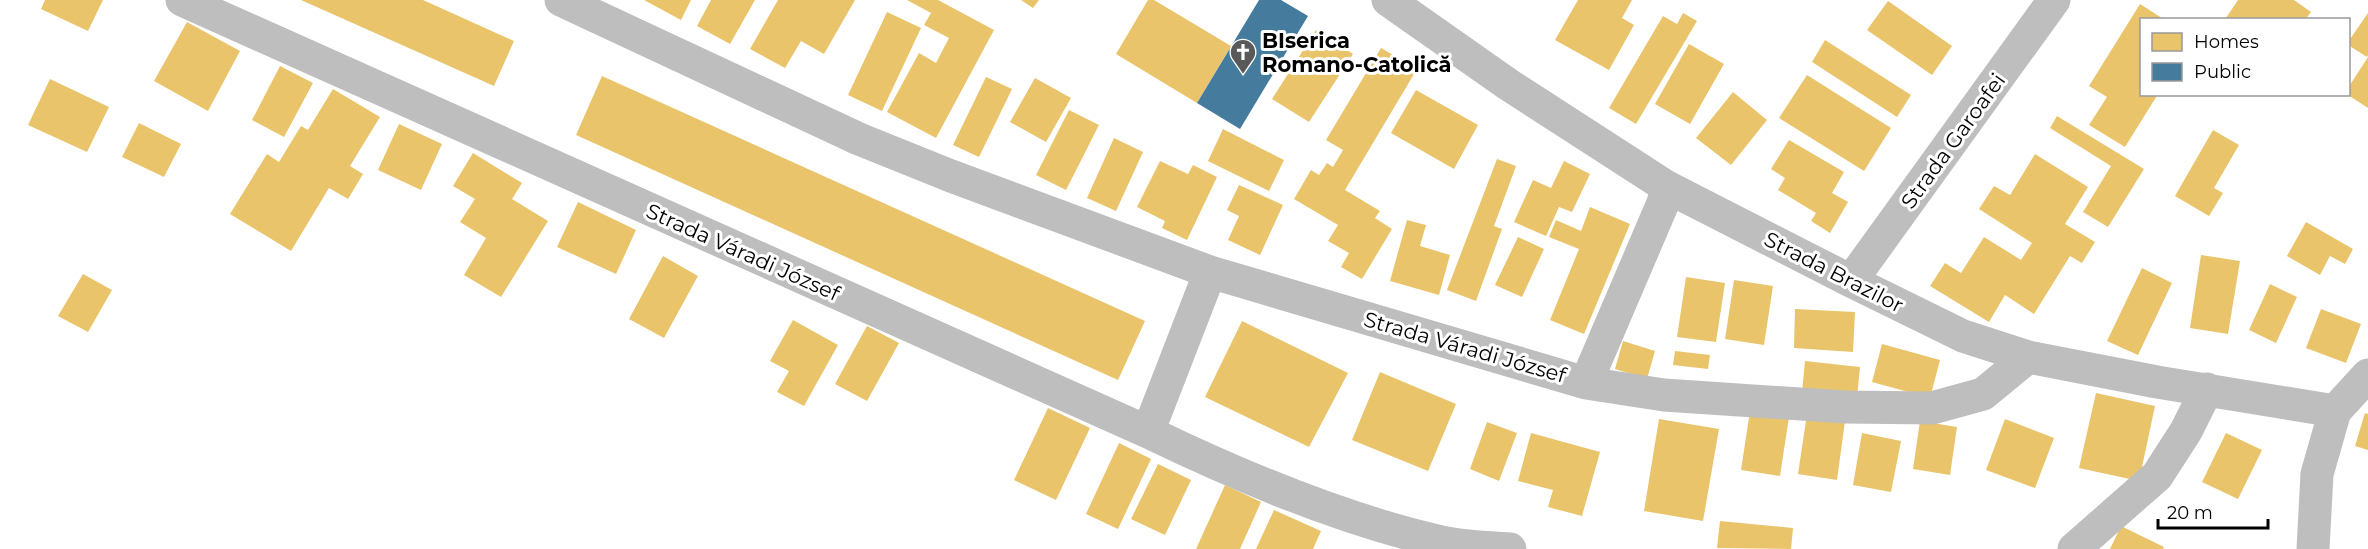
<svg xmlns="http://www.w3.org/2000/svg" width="2368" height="549" viewBox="0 0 2368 549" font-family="Montserrat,sans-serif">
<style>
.homes{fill:#e9c46a}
.public{fill:#457b9d}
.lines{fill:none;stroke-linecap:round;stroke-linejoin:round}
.minor{stroke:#bebebe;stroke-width:33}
.labels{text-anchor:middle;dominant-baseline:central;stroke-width:6;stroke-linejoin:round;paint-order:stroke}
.poi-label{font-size:21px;font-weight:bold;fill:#000;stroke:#fff;text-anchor:start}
.street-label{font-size:21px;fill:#000;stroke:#fff}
</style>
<rect width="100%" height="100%" fill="#fff"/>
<path class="homes" d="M45,0H103L88,31L41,9Z
M301,0H423L514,41L494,86Z
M644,0H691L681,20Z
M711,0H755L730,44L697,26Z
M778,0H855L824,54L801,41L785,68L750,49Z
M907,0H938L994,30L936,138L887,112L919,53L936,63L949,38L924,25L931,13Z
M1021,0H1039L1033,8Z
M1148,0H1154L1231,46L1197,103L1116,54Z
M1578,0H1632L1622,18L1634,25L1609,70L1555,40Z
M2238,0H2294L2311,12L2305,20H2229L2226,18Z
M1888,1L1952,46L1932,75L1867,30Z
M2140,4L2165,20H2142V94H2158L2125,147L2089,125L2107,97L2089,86Z
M887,12L921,28L882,111L848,95Z
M1683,13L1697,21L1636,124L1609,108L1663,16L1677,24Z
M2368,13V55L2367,57L2348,45V42Z
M187,22L240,51L208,111L154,81Z
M1316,30L1353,54L1309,122L1272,99Z
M1825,40L1911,95L1897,117L1812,62Z
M1689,44L1724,64L1690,124L1655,104Z
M1381,48L1417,69L1345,190L1380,211L1375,218L1392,229L1362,279L1341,267L1349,253L1328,241L1338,225L1294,199L1311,170L1319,175L1327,163L1333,167L1343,150L1326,140Z
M2368,57V108L2348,95V88Z
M280,66L313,83L284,137L252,120Z
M1807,75L1891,128L1864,171L1779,118Z
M602,76L1145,321L1118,380L576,135Z
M986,77L1012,89L979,157L953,145Z
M1035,78L1071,98L1046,142L1010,122Z
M50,79L109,107L87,152L28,125Z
M333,89L380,117L350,166L363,174L348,199L329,188L291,251L230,214L267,154L279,162L301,126L308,130Z
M1416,90L1478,125L1454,169L1391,133Z
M1733,92L1767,120L1731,165L1696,138Z
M1069,110L1099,125L1066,190L1036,175Z
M2057,116L2144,169L2108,227L2083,212L2111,166L2050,128Z
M139,123L181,144L164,177L122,157Z
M399,124L442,144L421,190L378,170Z
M1223,129L1284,160L1269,191L1208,161Z
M2213,130L2239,145L2214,188L2223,193L2209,216L2175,196Z
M1114,138L1143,152L1116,211L1087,198Z
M1789,140L1844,172L1832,193L1848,202L1830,233L1811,221L1816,213L1778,190L1785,178L1771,169Z
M473,153L522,183L512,199L548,221L501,297L464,275L486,238L460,222L475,199L453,186Z
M2035,154L2088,187L2065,224L2095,242L2082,263L2070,256L2034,314L2005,295L1989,322L1930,286L1945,263L1961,273L1984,237L2021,260L2032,243L1979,209L1994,186L2010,195Z
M1497,159L1516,166L1494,226L1502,229L1476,301L1447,290Z
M1160,161L1188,174L1193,165L1217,177L1187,240L1162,228L1165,221L1137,207Z
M1564,161L1590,174L1572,212L1559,207L1546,236L1514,222L1533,180L1551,188Z
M1239,185L1283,205L1260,255L1228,240L1239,216L1227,210Z
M578,202L636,230L616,274L557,247Z
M1590,207L1630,224L1584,334L1550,320L1579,249L1549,237L1556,220L1581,231Z
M1407,220L1426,225L1420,246L1450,255L1439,295L1390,281Z
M2306,222L2353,249L2345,264L2330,256L2320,275L2287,256Z
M1518,237L1544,249L1522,297L1495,285Z
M2201,255L2240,261L2228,334L2190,328Z
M663,256L698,276L664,338L629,319Z
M2142,268L2172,283L2138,355L2107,341Z
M83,274L112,290L88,332L58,316Z
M1686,277L1725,283L1716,342L1677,337Z
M1734,280L1773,286L1764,345L1725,339Z
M2270,284L2297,297L2276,343L2249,330Z
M1795,309L1855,312L1853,352L1794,348Z
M2321,309L2361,324L2346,363L2306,348Z
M793,320L838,345L804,406L777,392L789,371L770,361Z
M1242,321L1348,373L1309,447L1205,397Z
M867,326L899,343L867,401L835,384Z
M1623,341L1655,351L1647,379L1615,369Z
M1882,344L1940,360L1930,398L1872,382Z
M1675,351L1710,355L1708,369L1673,365Z
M1805,361L1860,367L1857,398L1802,393Z
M1380,372L1456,404L1428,471L1352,440Z
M2096,393L2155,406L2139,481L2079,468Z
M1048,408L1090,428L1056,500L1014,480Z
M1750,411L1789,417L1780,476L1741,470Z
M2365,413L2368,414V450L2355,446Z
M1807,414L1845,421L1837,480L1798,474Z
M1659,419L1719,429L1703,521L1644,511Z
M2005,419L2054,438L2035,488L1986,470Z
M1920,421L1957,427L1950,475L1913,469Z
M1487,422L1517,433L1499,481L1470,469Z
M1531,433L1600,452L1582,516L1548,507L1553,490L1518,481Z
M1862,433L1901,441L1891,492L1853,485Z
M2226,433L2262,450L2238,499L2202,482Z
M1119,443L1151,459L1118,529L1086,514Z
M1158,464L1191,480L1165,535L1131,519Z
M1225,485L1261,502L1240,549H1196Z
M1274,510L1321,531L1313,549H1256Z
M1720,521L1793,528L1791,549L1717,548Z
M2121,526L2164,547L2163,549H2110Z"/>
<path class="public" d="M1259,0H1281L1308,16L1240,129L1197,103Z"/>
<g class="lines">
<path class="minor" d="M182,0L1148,432L1210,272
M561,0L859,139L951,176L1210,272L1586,383L1663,203L1667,187
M1388,0L1509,85L1667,187L1851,281L1963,336L2028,357L2157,382L2335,411
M1851,281L2054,0
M1586,383L1664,395L1845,407L1932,408L1983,394L2028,357
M1148,432C1239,476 1343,520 1442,542C1464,547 1487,547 1510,549
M2074,549L2157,476L2186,431L2207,389
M2313,549L2317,474L2335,411L2368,375"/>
</g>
<defs>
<g id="church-pin" transform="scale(1.35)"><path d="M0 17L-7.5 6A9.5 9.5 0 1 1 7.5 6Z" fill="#595959" stroke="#fff"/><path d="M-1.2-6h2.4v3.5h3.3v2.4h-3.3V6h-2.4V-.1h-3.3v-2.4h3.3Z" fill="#fff"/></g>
</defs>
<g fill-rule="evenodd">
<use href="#church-pin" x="1243" y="52"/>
</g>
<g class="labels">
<g class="poi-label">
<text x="1262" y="40">BIserica<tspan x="1262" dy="24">Romano-Catolică</tspan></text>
</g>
<g class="street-label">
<text transform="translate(1953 141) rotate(-54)">Strada Garoafei</text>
<text transform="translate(743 252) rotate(24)">Strada Váradi József</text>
<text transform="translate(1834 272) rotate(27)">Strada Brazilor</text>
<text transform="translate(1465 347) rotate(16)">Strada Váradi József</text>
</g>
</g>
<rect x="2140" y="18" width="210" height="78" fill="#ffffff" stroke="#999999" stroke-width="1.5"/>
<rect x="2152" y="33" width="30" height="18" fill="#e9c46a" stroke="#999999" stroke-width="1.5"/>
<text x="2194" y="48" font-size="18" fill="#000000">Homes</text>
<rect x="2152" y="63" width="30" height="18" fill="#457b9d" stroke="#999999" stroke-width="1.5"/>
<text x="2194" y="78" font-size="18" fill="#000000">Public</text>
<path d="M2158 519v9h110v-9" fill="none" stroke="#000000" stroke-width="3"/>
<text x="2167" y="519" font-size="18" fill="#000000" stroke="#ffffff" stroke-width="4.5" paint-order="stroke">20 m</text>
</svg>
